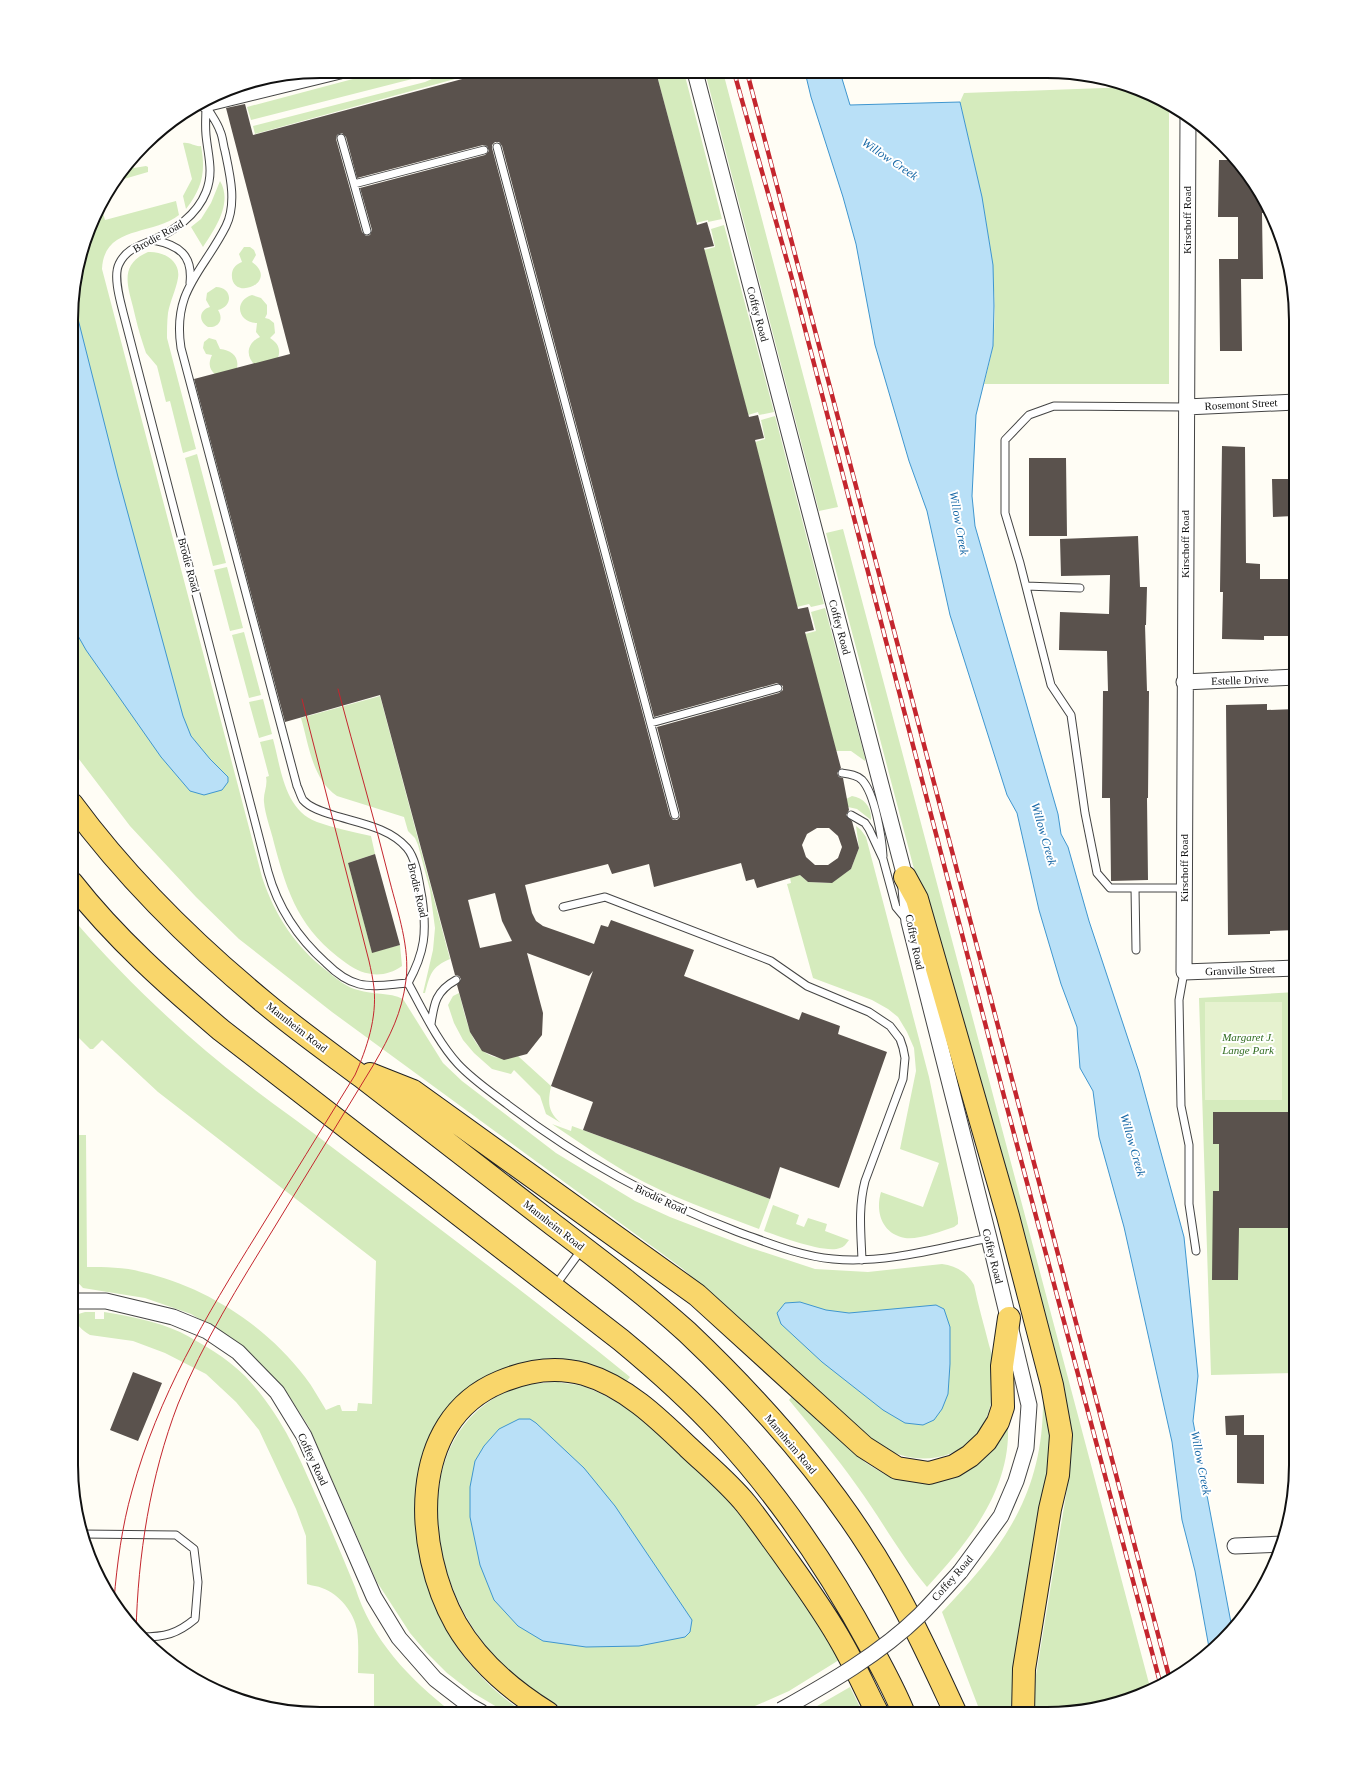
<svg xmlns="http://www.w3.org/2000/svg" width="1367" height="1785" viewBox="0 0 1367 1785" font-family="'Times New Roman',serif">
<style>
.green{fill:#d5ebbd}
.pitch{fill:#e6f2cf}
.water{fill:#b9e0f7;stroke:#3f96cf}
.building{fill:#5a524d;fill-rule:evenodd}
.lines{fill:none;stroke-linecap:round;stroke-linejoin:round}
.service-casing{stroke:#444;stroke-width:9}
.minor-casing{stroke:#444;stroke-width:17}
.primary-casing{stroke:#222;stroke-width:24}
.service{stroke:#fff;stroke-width:7}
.minor{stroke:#fff;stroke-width:15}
.primary{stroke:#f9d66b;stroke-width:22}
.tram{stroke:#c4262e;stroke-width:1}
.rail-casing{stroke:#c4262e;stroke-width:4.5}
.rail{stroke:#fff;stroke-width:3;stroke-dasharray:9;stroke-linecap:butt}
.minor-bridge-casing{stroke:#444;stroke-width:17;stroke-linecap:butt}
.minor-bridge{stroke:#fff;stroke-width:15}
.labels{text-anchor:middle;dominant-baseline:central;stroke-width:4;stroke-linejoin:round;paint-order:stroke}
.street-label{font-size:11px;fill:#111;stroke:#fff}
.park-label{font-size:11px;font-style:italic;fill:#2f6b1f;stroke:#fff}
.water-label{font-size:12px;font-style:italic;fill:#1768a6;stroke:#fff}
.rim{fill:none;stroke:#111;stroke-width:2}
</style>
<rect width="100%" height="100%" fill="#fffdf5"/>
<path class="green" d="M383,71H435L416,78L251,120L247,107Z
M450,71H484L255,134L253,126L425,82Z
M656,72H684L722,219L708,222V220L696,223Z
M705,72H723L838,507L819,511Z
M1131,87L1142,90L1169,105V384H984C987,371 991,358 993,345C1001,263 978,182 960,102L964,93Z
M183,143C190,142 195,147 201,146C206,172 202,188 186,209L183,196L192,179Z
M132,162L134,168L146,166L148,167V172L117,181Z
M220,181C233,203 215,229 203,247L191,227L201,219L211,203Z
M176,201L179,215C152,236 104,225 102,269L262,877C275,916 295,946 327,971C337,979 346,987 358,990C373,995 389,992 403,999L443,1063L462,1081L556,1153L635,1201L670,1217L748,1247L815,1269L868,1272L942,1264C956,1266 967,1272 974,1285C978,1305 984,1325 989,1345C991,1352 994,1361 995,1368C996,1375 994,1383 993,1390C988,1452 931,1475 879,1446L683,1269L332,1012L239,939L196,897L130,826L72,750L73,287L101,206L105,220Z
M724,225L774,412L759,415L758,412L748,415L704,250L715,247L711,229Z
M244,247H250L254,250L256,255L252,262C281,283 229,303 232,273C233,267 237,264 242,262L239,254Z
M148,252C162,251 181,260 178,278C176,290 170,301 168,313C167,322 167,330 167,338L196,449L183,453L170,401L166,402L157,366L146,353L143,344C139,332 136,320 133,307C127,284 120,264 148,252Z
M216,287C232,287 234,306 218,310C224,319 219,328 208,327C198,321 199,310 210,307L206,300L207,293Z
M252,295L261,298L267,305V314L265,318L269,319L274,323L275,333L270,338C278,343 281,349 278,358L255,365C245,356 247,343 260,337L256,332L257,323C238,323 233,301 252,295Z
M209,338L216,340L220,349C232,350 241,358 236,371L216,375C209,369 208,364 212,355L206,354L203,348L204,342Z
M775,416L824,604L811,607L809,604L797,607L755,442L765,439L761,420Z
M197,454L226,563L213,566L185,458Z
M843,529L1151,1691L1111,1706L1047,1714H1034L1035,1681L1068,1483L1070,1444L936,953L826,533Z
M227,567L243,628L230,631L214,570Z
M825,608L865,758V761L851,751H836L805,634L816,631L811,612Z
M244,632L261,695L249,698L232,635Z
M380,696L450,959C431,967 430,975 425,993H423L433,950L435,928L430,890L418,845L415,838L408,831L404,817L337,796C312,779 309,745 301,718Z
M263,699L272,734L259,738L249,702Z
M273,739C281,768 284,810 317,822C334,828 353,832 371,836L375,854L348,863L372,952L400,945L402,966C384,979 363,976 346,963C300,930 288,896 274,843C271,830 265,815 264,802C263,793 268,786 266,777L269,776L260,742Z
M852,796C864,798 872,807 871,820L857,809L848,807L846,799Z
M856,826L861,830L866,837L929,1077L958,1218V1224L954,1227C942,1231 918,1240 905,1238C882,1234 875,1212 881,1192L923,1207L939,1163L900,1149L916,1071L914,1048L907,1032L898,1017L888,1009L872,1000L813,978L787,884L791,883L788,868L791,867L808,882L831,883L851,869L859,848Z
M72,918C124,978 182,1034 246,1083C274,1105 305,1126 333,1148C433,1224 533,1298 630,1377L626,1382C610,1376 593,1366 576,1361C549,1354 518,1362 493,1373C387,1421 403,1570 459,1650C476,1674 500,1697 525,1713H507L470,1691L447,1673L427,1653L410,1633L377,1582L309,1427L284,1388L253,1356L236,1341L191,1314L145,1298L83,1288L71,1275V1216L76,1197V1135H86L87,1267C105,1267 124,1267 142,1272C204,1286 266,1325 305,1377C313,1387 319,1399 326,1410L338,1405H340L342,1411H357L358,1403L372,1404L376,1261L158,1092L102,1040L93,1049H90L72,1031Z
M1296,992L1295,1373L1211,1375L1199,998Z
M459,993C468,1025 473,1068 518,1056L551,1086C548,1102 547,1111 561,1123L546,1114L540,1096L514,1070L511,1074L492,1069L474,1053L463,1040L454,1023L448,1005L453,996Z
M552,1124L571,1131L572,1126L770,1199L759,1229C715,1212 670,1197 629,1174C602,1158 577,1141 552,1124Z
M773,1205L799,1215L796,1224L804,1227L808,1218L827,1224L825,1231L849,1240C846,1244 844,1247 840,1248C825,1254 779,1236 764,1231Z
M85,1312H95V1319H104V1312C129,1316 156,1321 180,1332C203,1344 227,1358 245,1376C281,1414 298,1454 318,1500C331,1529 343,1558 355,1587C371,1639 410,1680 452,1712H374V1674L358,1673C358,1659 359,1643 357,1630C354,1612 339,1594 322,1588C318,1586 312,1586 307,1584L306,1536L296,1509L259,1430L236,1402L206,1374L165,1353L133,1341L90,1335C81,1330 77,1324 72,1316Z
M558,1382C567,1384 579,1384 588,1388C626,1403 649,1425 679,1452C689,1462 700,1471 710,1481C760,1535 803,1597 839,1660L789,1691L739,1713H573C528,1693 491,1660 467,1618C424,1544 420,1429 510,1390C525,1383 542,1383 558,1382Z
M793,1395L866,1463L884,1474L905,1481L929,1482L995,1446L1008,1428C1010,1491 967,1544 927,1587C901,1556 881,1519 857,1486C836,1456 812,1428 789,1400Z
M1043,1398L1053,1440L1016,1654L1012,1714H981L942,1612C1005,1546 1044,1492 1043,1398Z
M850,1687L863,1713H805Z"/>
<path class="pitch" d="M1205,1002H1282V1100H1205Z"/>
<path class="water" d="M805,72H840L850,105L960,102L982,197L993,265L994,306L993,346L976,415L972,496L975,526L1058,814L1061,834L1068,847L1089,921L1139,1072L1184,1237L1198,1376L1193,1421L1232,1628L1210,1653L1195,1571L1182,1520L1172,1442L1124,1227L1099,1137L1093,1091L1080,1068L1077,1027L1061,984L1039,910L1017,813L1007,795L950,615L927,511L909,461L875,345L856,244L843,197L811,97Z
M79,271L82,278L78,291L77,315L118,477L183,716L191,736L210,759L228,777V782L222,790L204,795L190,791L161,757L86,650L73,627V287Z
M800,1302L826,1310L849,1313L936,1305L944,1309L950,1327V1364L948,1394L942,1409L934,1420L923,1425L905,1423L883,1410L822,1362L781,1324L777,1313L785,1303Z
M519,1419H530L536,1423L584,1468L615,1506L692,1620L690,1632L685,1637L639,1646L586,1647L543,1641L518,1626L494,1600L480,1565L470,1517V1487L475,1461L484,1446L499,1429Z"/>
<path class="building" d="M492,71L656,72L697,225L707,222L714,246L704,248L749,417L758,415L764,438L755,440L798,609L808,607L814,630L805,632L841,768L837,773L839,777L843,778L849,810L846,815L852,821L859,848L851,869L832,883L808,882L800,875L757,888L754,879L746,881L741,863L654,887L649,864L612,874L608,864L525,885L532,913L536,921L543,926L594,944L601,925L608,927L611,920L694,950L684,976L799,1020L802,1012L840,1026L838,1034L887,1052L839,1188L780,1167L770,1199L583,1130L593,1102L551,1086L593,971L589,976L527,953L543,1013L542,1035L527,1054L504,1060L482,1051L470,1032L457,985L461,979L459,976L455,975L380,695L285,722L194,379L290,354L226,108L245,104L253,135ZM342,133L346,137L357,178L483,145L487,146L489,151L485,155L360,188L372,230L370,235L366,236L362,232L336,139L337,135ZM495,142H499L502,146L654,717L777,683L783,686V690L779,693L657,727L680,814V817L677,820H673L670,816L492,148V145ZM817,828H829L838,836L842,847L838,858L828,865H815L806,857L802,845L807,834ZM495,893L502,921L512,941L480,948L468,900Z
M1219,160H1237L1271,213H1262L1263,279H1241L1242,351H1220L1219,259H1238V217H1218Z
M1222,446L1245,447L1246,563L1260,564V579H1296V636H1264V640L1222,639L1223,592H1220Z
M1029,458H1066L1067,536H1029Z
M1272,479H1292L1293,516L1273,517Z
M1138,536L1140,587H1147L1146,625H1145L1147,691H1149L1148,798H1147L1148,880L1111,881L1110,798H1102L1103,691H1108L1107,651L1059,650L1060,612L1109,614L1110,575L1061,576L1060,539Z
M1267,704V710L1296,709V930L1270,931V934L1228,935L1226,705Z
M375,854L400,945L372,953L348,863Z
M1213,1112H1293V1140H1296V1196H1293V1228H1239L1238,1280H1212L1213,1191H1219V1144H1213Z
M133,1372L162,1383L138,1441L110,1430Z
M1244,1415V1435H1226L1225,1416Z
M1237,1435H1264V1484L1237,1483Z"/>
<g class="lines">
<g class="service-casing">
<path id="service" d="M980,73V74
M206,105C206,115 205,125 206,135C208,156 214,172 206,192C197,215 174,231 153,240C139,246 126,249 119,264C113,276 120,300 123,312L268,872C278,908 298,938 326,963C335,972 347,981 359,984C375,988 392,984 408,983
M207,107C211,115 217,122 220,131C223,137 223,145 225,151C230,175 237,203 226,226C203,272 172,290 181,348L297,786C299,790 301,797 303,800C310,808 323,812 333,815C358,823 389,827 407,848C417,860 419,883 422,898C427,932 425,952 408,983
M341,138L354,184L484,150
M497,147L675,815
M354,184L367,231
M153,240C179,245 193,255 190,283
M1026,586L1080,588
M651,723L778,688
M842,773C849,774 857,775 862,780C875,794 882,838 883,856
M851,815L865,823L869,829L883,859L896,907L906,919
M1135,888L1136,950
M1183,888H1110L1097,873L1085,813L1071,715L1051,685L1020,563L1005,513V440L1029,415L1054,406L1186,407
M563,907L605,897L771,961L807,986L869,1012L890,1026L900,1039L903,1048L905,1058L903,1079L865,1181C858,1208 861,1233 862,1260
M1184,972L1179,1000L1181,1106L1189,1145V1204L1196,1251
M408,983C423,1010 437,1041 458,1064C473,1080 491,1092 508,1105C582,1161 652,1199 738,1232C769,1243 800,1256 833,1259C885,1264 939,1248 989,1238
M431,1024C434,1003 436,991 456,980
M555,1286L582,1249
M81,1534L176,1535L194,1549L198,1582L195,1619C177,1634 165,1637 141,1637"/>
</g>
<g class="minor-casing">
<path id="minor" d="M695,72L905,877L909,922L989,1238L1029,1405L1026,1448L1016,1481L1001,1516L960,1572
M205,104L340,71
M1188,116L1184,972L1296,968
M1186,407L1296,402
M1184,682L1296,677
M71,1301H106L173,1317L207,1331L238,1352L277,1392L304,1436L374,1597L399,1638L435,1679L470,1706L481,1712
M1235,1546L1283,1544"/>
</g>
<g class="primary-casing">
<path id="primary" d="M72,804C125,876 196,946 265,1003C296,1029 330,1053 362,1077C425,1126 488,1174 551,1223C597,1258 644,1293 687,1332C764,1405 837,1488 890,1581C915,1624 935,1669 956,1714
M905,877L917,899L1008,1216L1052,1385L1061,1435L1058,1475L1050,1509L1024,1669L1023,1714
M72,883C115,938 168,985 221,1030L621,1340C656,1369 690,1399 721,1433C780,1497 830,1571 872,1649C883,1670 895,1691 904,1714
M370,1074L413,1091L697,1295L864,1447L897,1468L929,1473L954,1466L970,1456L986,1441L998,1422L1003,1407L1002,1366L1009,1318
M548,1713C511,1690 478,1662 456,1624C414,1550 406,1421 500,1382C526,1371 556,1366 584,1374C625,1386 658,1418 688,1447C707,1465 729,1483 746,1504C758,1519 769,1535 780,1550C802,1581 825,1612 843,1645C856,1668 866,1691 878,1714"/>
</g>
<use href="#service" class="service"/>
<use href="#minor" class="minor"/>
<use href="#primary" class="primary"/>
<path class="tram" d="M114,1600C117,1564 122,1526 132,1491C158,1396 206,1316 257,1234C290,1181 322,1128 355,1075C367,1048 377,1018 374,988C373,979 371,970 369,961L302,699
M136,1632C138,1555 150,1477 178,1404C203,1342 239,1285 274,1228C307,1173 341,1119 374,1064C390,1036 402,1013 406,980C410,948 398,913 390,882C374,817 355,753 338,689"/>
<g class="rail-casing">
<path id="rail" d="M734,72L791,275L1005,1100L1161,1686
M747,72L1170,1680"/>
</g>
<use href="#rail" class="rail"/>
<g class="minor-bridge-casing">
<path id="minor-bridge" d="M781,1710C829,1683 880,1654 920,1615C934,1601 947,1586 960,1572"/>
</g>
<use href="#minor-bridge" class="minor-bridge"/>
</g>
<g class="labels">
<g class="street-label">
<text transform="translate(1187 220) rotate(-90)">Kirschoff Road</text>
<text transform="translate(158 236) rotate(-29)">Brodie Road</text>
<text transform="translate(758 314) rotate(75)">Coffey Road</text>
<text transform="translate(1241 404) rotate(-3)">Rosemont Street</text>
<text transform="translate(1185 544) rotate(-90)">Kirschoff Road</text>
<text transform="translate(189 565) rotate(75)">Brodie Road</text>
<text transform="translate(840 627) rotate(75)">Coffey Road</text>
<text transform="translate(1240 680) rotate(-2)">Estelle Drive</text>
<text transform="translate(1184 868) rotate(-90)">Kirschoff Road</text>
<text transform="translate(418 890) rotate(77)">Brodie Road</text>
<text transform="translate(915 942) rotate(78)">Coffey Road</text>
<text transform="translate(1240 970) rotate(-2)">Granville Street</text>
<text transform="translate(297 1027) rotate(38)">Mannheim Road</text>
<text transform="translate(661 1199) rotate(25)">Brodie Road</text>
<text transform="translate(554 1225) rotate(38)">Mannheim Road</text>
<text transform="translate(993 1256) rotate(76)">Coffey Road</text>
<text transform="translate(791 1444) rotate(50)">Mannheim Road</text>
<text transform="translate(313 1459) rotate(65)">Coffey Road</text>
<text transform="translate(952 1578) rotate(-49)">Coffey Road</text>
</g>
<g class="park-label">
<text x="1248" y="1037">Margaret J.<tspan x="1248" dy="13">Lange Park</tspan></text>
</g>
<g class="water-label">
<text transform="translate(890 159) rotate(34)">Willow Creek</text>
<text transform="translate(959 523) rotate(80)">Willow Creek</text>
<text transform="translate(1044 834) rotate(74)">Willow Creek</text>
<text transform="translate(1133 1145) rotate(74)">Willow Creek</text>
<text transform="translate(1201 1463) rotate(79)">Willow Creek</text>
</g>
</g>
<path d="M0 0H1367V1785H0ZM320 78H1047A242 242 0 0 1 1289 320V1465A242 242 0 0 1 1047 1707H320A242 242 0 0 1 78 1465V320A242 242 0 0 1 320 78Z" fill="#fff" fill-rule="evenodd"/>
<path class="rim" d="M320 78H1047A242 242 0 0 1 1289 320V1465A242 242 0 0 1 1047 1707H320A242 242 0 0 1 78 1465V320A242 242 0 0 1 320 78Z"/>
</svg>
